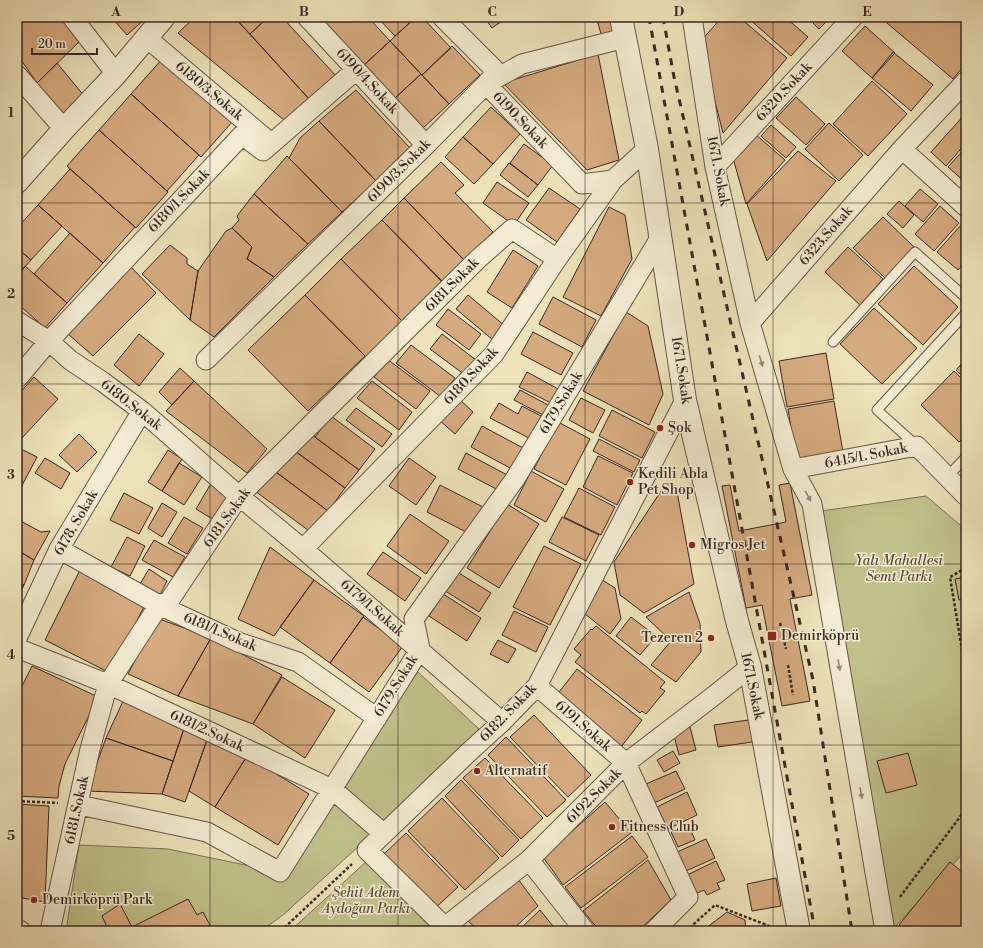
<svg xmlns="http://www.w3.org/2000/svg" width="983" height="948" viewBox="0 0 983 948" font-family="'Libre Bodoni',serif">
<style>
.green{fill:#c0c18a;stroke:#7e7456}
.building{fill:#d6aa7f;stroke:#3b2821}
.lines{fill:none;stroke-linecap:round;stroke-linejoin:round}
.service-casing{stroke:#685647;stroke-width:11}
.minor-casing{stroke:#685647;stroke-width:21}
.tertiary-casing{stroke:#685647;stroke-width:24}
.path{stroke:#3b2821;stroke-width:2.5;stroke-dasharray:3 2;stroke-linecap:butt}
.service{stroke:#f3ecd2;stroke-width:9}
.minor{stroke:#f3ecd2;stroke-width:19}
.tertiary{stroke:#f3ecd2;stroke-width:22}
.rail{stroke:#3b2821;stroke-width:3;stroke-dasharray:7 7;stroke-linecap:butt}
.oneway{fill:#978a7a}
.grid{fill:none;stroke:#3b2821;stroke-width:1;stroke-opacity:0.55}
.poi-dot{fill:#8f2418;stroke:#f3ecd2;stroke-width:1.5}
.labels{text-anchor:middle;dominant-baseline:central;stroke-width:3;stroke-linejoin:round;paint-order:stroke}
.street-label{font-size:14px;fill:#3b2821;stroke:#f3ecd2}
.poi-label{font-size:14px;fill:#3b2821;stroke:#f3ecd2;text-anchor:start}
.park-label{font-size:14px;font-style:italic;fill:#5c4e3b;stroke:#f3ecd2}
.neatline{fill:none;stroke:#3b2821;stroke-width:1.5}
.grid-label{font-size:13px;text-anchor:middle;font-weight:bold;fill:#3b2821}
</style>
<rect width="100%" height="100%" fill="#ede2b9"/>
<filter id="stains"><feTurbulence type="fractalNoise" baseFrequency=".005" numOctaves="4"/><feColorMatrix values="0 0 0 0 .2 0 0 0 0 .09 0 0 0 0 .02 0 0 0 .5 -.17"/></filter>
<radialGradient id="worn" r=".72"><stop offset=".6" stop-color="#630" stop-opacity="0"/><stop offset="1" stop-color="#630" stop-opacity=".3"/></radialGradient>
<path class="green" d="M926,496L966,530V850L892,930L821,511Z
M418,672L479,729L390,818L283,915L261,931H66L79,845L168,849L255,867L280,861L344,759Z
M367,861L437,931H290Z"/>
<path class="building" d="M18,17H67L83,38L37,83L17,54Z
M111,17H147L127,35Z
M195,17H234L310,100L284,120L178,33Z
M234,17H268L250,34Z
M268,17H282L336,76L310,100L250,34Z
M328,17H368L390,41L363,66L322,22Z
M377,17H416L395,36Z
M416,17H422L451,48L422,75L390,41Z
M484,17H508L492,28Z
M596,17H619L623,31L602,37Z
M722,17H739L787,58L723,133L700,42Z
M747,17H785L808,37L791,56Z
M807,17H831L819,29Z
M892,17H966V63L953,79L887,23Z
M865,26L895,53L872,78L842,51Z
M390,41L421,74L394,99L363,66Z
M452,46L480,75L449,104L422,75Z
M893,52L933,85L911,111L872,78Z
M598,54L619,160L587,170L503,83Z
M163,58L233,121L201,157L131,94Z
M57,63L85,97L65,120L37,83Z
M421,74L449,104L422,129L394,99Z
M872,81L907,114L868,156L833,124Z
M356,90L410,148L376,181L319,121Z
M131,94L199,155L167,191L99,130Z
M796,97L825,124L806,145L776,118Z
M491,107L520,134L493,164L463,137Z
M966,113V143L946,166L931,152Z
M319,121L376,181L342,212L289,158L300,138Z
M829,123L863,155L839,181L805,149Z
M771,125L796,147L786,158L761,136Z
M99,130L168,192L136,228L67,166Z
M754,133L785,160L746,204L733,158Z
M463,137L493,164L474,184L445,157Z
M524,144L553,165L538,185L510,163Z
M966,147V183L948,167Z
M798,151L836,181L767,261L747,204Z
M287,156L342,212L308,244L254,194Z
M441,162L464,185L455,193L493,232L464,260L404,198Z
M509,163L538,185L528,197L500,175Z
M70,169L135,227L103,263L38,205Z
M497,182L529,203L514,225L483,203Z
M549,188L580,209L557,242L526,220Z
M920,189L938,204L923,222L905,206Z
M254,194L308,244L274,277L247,259L252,247L232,228L239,220L237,216Z
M404,198L465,261L443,283L382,220Z
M899,201L914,215L903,228L887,214Z
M38,205L62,226L31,260L17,248V228Z
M940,206L959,223L934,251L915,234Z
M609,207L625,215L632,259L601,316L563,297Z
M883,217L914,247L885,278L853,248Z
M382,220L443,282L403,322L341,259Z
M961,225L966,229V261L958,270L937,252Z
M232,228L252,247L247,259L274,277L214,337L190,320L198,271L226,231Z
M70,233L103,263L67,303L34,274Z
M170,245L187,258V264L198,271L190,320L142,274Z
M848,247L883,279L860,305L825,272Z
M17,248L31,260L17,276Z
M513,250L538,266L512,308L487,292Z
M341,259L402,321L366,357L305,295Z
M129,265L156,293L93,356L68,334Z
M25,266L67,303L45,328L17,303V276Z
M914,266L958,307L923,345L878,304Z
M305,295L365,356L308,411L248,350Z
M468,295L505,326L493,340L456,309Z
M553,297L596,320L582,347L539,324Z
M874,308L917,348L882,384L840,344Z
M448,309L481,334L469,350L436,325Z
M626,312L648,326L663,394L649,425L583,391Z
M533,332L573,353L561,375L521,354Z
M139,334L164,354L139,386L114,365Z
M442,334L476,360L465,375L430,349Z
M411,345L455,378L441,397L396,363Z
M826,353L834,399L787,407L779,361Z
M387,359L430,391L416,409L374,377Z
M966,359V380L956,370Z
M180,368L194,381L172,405L159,392Z
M954,371L966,383V435L959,442L921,405Z
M527,372L562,391L555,405L519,387Z
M34,377L58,399L22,438L17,433V396Z
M194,381L267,449L247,473L166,411Z
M372,381L412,412L399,430L357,398Z
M520,390L550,406L545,416L514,400Z
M456,396L473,412L455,434L437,418Z
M581,398L605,410L593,433L569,420Z
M834,401L843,452L796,460L788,409Z
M499,403L518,414L522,406L543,417L531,439L490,418Z
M356,408L392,434L382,447L346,420Z
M612,410L655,432L642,458L599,436Z
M331,416L375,449L359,470L315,437Z
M558,422L590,439L566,485L534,469Z
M482,426L523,448L512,469L471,447Z
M308,432L359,470L345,488L294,450Z
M79,434L97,452L77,472L59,455Z
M599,439L640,460L634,472L593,451Z
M17,447L37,457L17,495Z
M292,449L345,488L328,511L276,472Z
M168,450L182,459L162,491L148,482Z
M466,453L509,476L500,491L458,469Z
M598,456L633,473L617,505L583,487Z
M45,458L70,473L61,489L35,473Z
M409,458L436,477L416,505L389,486Z
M179,463L202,477L184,505L162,491Z
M272,469L328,511L312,533L255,491Z
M531,471L564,489L546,522L514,505Z
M213,480L232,492L214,520L196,509Z
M790,483L812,595L790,599L810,701L782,706L762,605L746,608L722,486L730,485L739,531L786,522L779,485Z
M440,485L483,507L470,534L427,512Z
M676,486L694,584L644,613L620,595L614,562L663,488Z
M579,488L615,507L601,535L564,517Z
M124,493L153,508L139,534L110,520Z
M162,503L177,512L162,537L148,528Z
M507,504L539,524L499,588L467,568Z
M410,514L449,541L426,574L387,546Z
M184,517L203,528L187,554L168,543Z
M562,517L599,535L586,561L549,542Z
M17,519L41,532L50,531L34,560L17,550Z
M127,537L145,546L130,576L111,567Z
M154,540L185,557L173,577L142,560Z
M544,546L581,564L550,625L513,607Z
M270,547L314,580L274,636L238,619Z
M17,550L34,560L24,585L17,582Z
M383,552L421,578L405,601L367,574Z
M149,569L167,581L160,595L140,584Z
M80,570L146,603L110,673L45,640Z
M454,570L491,593L479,612L442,589Z
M596,576L615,588L621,619L610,634L579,609Z
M966,577V599L959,600L955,579Z
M314,580L364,616L330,663L280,627Z
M17,582L24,585L17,600Z
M689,592L700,624L701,652L676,682L651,665L671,641L646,617Z
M443,594L481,618L467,641L429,616Z
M514,611L548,627L536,652L502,635Z
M363,617L403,646L369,692L330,663Z
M631,617L656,636L640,655L616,636Z
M157,618L211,638L178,696L128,674Z
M596,626L665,682L660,688L665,691L646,714L642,711L640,713L575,662L581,655L574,649L591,629L592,630Z
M211,638L282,675L253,724L178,696Z
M498,640L516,649L508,663L490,654Z
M32,666L98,697L65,764L59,786L58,798L17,796V696Z
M577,669L642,720L621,747L556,696Z
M282,677L335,710L305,758L253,724Z
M124,699L184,728L173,761L106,738Z
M534,715L591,775L568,797L510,737Z
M755,719L759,741L718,747L714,725Z
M690,727L696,750L679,755L673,732Z
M184,729L208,737L185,802L162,794Z
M208,737L247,756L215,807L189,791Z
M506,737L566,800L547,817L488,755Z
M106,738L173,761L162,794L87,791Z
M673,751L680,763L664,772L657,760Z
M908,753L917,785L886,793L877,761Z
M247,756L309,794L278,845L215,807Z
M485,758L543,818L521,839L463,778Z
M676,771L685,789L654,803L646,784Z
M461,780L519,840L502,857L445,796Z
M687,792L697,815L668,829L657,807Z
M442,798L499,858L465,890L408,831Z
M605,802L631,833L563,885L543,857Z
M17,804L49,806L45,902L17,897Z
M688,824L695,840L678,847L671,832Z
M406,833L458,887L433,910L382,856Z
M632,836L648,857L581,908L565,887Z
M706,839L715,858L686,871L677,852Z
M648,860L671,900L638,931H600L583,911Z
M716,861L725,880L717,883L720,889L707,895L704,890L693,895L685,876Z
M950,862L966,875V931H907L899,925Z
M776,878L781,906L752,911L747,884Z
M518,879L538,906L511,931H479L468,921Z
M188,899L197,915L203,912L213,931H109L102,916L120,904L132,927Z
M540,910L557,931H518Z
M727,912L745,920L746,931H702Z"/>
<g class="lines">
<g class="service-casing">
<path id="service" d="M833,342L915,252L966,298
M916,445L877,410L966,313
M947,477L966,457"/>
</g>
<g class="minor-casing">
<path id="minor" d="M72,17L116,74
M307,17L426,145
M442,17L497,72L486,84L582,184L613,180
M692,17L715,167L750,323L793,469L812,504L885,931
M147,38L266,139
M17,75L64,129
M902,149L966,207
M715,167L853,17
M17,321L49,341L70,360L103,382L142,411L239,496L303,549L502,722
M750,323L902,149L966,81
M206,360L426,145L486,84L522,64L625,38
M17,379L49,341L242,135L263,151L356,70
M793,469L917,446L966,496
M59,549L159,605L238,642L298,662L377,718
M303,549L494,354L557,259L613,180L647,149
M17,638L59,549L142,411
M17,648L108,684L332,789L384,834
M537,686L626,763L688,897L654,931
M79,805L207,832L280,872L420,649L414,619L515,479L660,238
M529,860L585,931
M17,929L21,931
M50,931L90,749L108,684L159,605L169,601L239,496L478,259L512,229L557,259
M444,931L445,927L529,860L626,763L711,698L750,667
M451,931L445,927L367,850L469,752L502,722L537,686L685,400"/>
</g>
<g class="tertiary-casing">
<path id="tertiary" d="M621,17L647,149L685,400L737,621L750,667L799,931
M17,182L64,129L116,74L164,17"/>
</g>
<path class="path" d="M966,568L950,577L966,674
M780,623L786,649
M788,665L793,695
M17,801L58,803
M900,897L966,809
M281,931L352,864
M686,931L715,905L777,929"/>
<use href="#service" class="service"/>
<use href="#minor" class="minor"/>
<use href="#tertiary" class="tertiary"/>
<path class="rail" d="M649,17L815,931
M663,17L674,77L813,680L852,931"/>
</g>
<defs><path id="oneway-solid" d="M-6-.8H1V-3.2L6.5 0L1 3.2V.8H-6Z"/></defs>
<g class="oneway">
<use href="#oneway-solid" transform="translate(761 361) rotate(74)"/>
<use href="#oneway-solid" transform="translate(808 496) rotate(61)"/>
<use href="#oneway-solid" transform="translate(839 665) rotate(80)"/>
<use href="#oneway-solid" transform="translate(861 793) rotate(80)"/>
</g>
<path class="grid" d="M210,17V931M398,17V931M585,17V931M773,17V931M17,203H966M17,384H966M17,564H966M17,745H966"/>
<g class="poi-dot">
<circle cx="660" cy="428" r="4"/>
<circle cx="630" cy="482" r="4"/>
<circle cx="692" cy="545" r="4"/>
<rect x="767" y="631" width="10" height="10" rx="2"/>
<circle cx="711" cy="638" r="4"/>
<circle cx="477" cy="771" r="4"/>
<circle cx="612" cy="827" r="4"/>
<circle cx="34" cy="900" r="4"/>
</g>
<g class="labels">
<g class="street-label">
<text transform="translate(367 81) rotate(47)">6190/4.Sokak</text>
<text transform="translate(209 91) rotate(40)">6180/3.Sokak</text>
<text transform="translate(784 92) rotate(-47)">6320.Sokak</text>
<text transform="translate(520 120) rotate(46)">6190.Sokak</text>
<text transform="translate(399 171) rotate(-45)">6190/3.Sokak</text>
<text transform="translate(718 171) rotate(79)">1671. Sokak</text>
<text transform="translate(179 201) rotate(-46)">6180/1.Sokak</text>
<text transform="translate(826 236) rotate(-49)">6323.Sokak</text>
<text transform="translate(452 285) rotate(-45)">6181.Sokak</text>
<text transform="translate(681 370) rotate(81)">1671.Sokak</text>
<text transform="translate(471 376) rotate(-47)">6180.Sokak</text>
<text transform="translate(561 403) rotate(-59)">6179.Sokak</text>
<text transform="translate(131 405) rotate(38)">6180.Sokak</text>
<text transform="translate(866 456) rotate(-11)">6415/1. Sokak</text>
<text transform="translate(227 518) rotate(-54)">6181.Sokak</text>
<text transform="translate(76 523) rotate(-60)">6178. Sokak</text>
<text transform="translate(372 608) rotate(41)">6179/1.Sokak</text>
<text transform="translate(220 632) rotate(23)">6181/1.Sokak</text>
<text transform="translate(396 686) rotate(-58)">6179.Sokak</text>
<text transform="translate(752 686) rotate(78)">1671.Sokak</text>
<text transform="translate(508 713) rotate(-46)">6182. Sokak</text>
<text transform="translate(583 726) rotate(41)">6191.Sokak</text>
<text transform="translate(207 731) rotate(25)">6181/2.Sokak</text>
<text transform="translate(594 796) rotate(-45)">6192.Sokak</text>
<text transform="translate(77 810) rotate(-78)">6181.Sokak</text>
</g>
<g class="poi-label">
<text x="668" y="428">Şok</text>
<text x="638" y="474">Kedili Abla<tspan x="638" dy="16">Pet Shop</tspan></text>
<text x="700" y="545">Migros Jet</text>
<text x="781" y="636">Demirköprü</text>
<text x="703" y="638" text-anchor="end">Tezeren 2</text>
<text x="485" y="771">Alternatif</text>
<text x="620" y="827">Fitness Club</text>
<text x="42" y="900">Demirköprü Park</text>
</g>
<g class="park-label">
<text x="899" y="561">Yalı Mahallesi<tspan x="899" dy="16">Semt Parkı</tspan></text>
<text x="366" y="893">Şehit Adem<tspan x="366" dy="16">Aydoğan Parkı</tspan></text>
</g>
</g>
<rect width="983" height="948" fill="none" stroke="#ede2b9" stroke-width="44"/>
<path d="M32 48v6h65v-6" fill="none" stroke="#3b2821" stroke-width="2"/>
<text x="38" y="48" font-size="12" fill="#3b2821" stroke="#f3ecd2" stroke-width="3" paint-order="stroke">20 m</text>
<rect x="22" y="22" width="939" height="904" class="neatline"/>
<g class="grid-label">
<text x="116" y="16">A</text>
<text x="304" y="16">B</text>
<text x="492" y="16">C</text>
<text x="679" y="16">D</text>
<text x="867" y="16">E</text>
<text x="11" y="117">1</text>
<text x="11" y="298">2</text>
<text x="11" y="479">3</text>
<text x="11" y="659">4</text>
<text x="11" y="840">5</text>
</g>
<rect width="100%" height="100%" filter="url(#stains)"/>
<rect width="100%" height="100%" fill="url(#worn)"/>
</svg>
